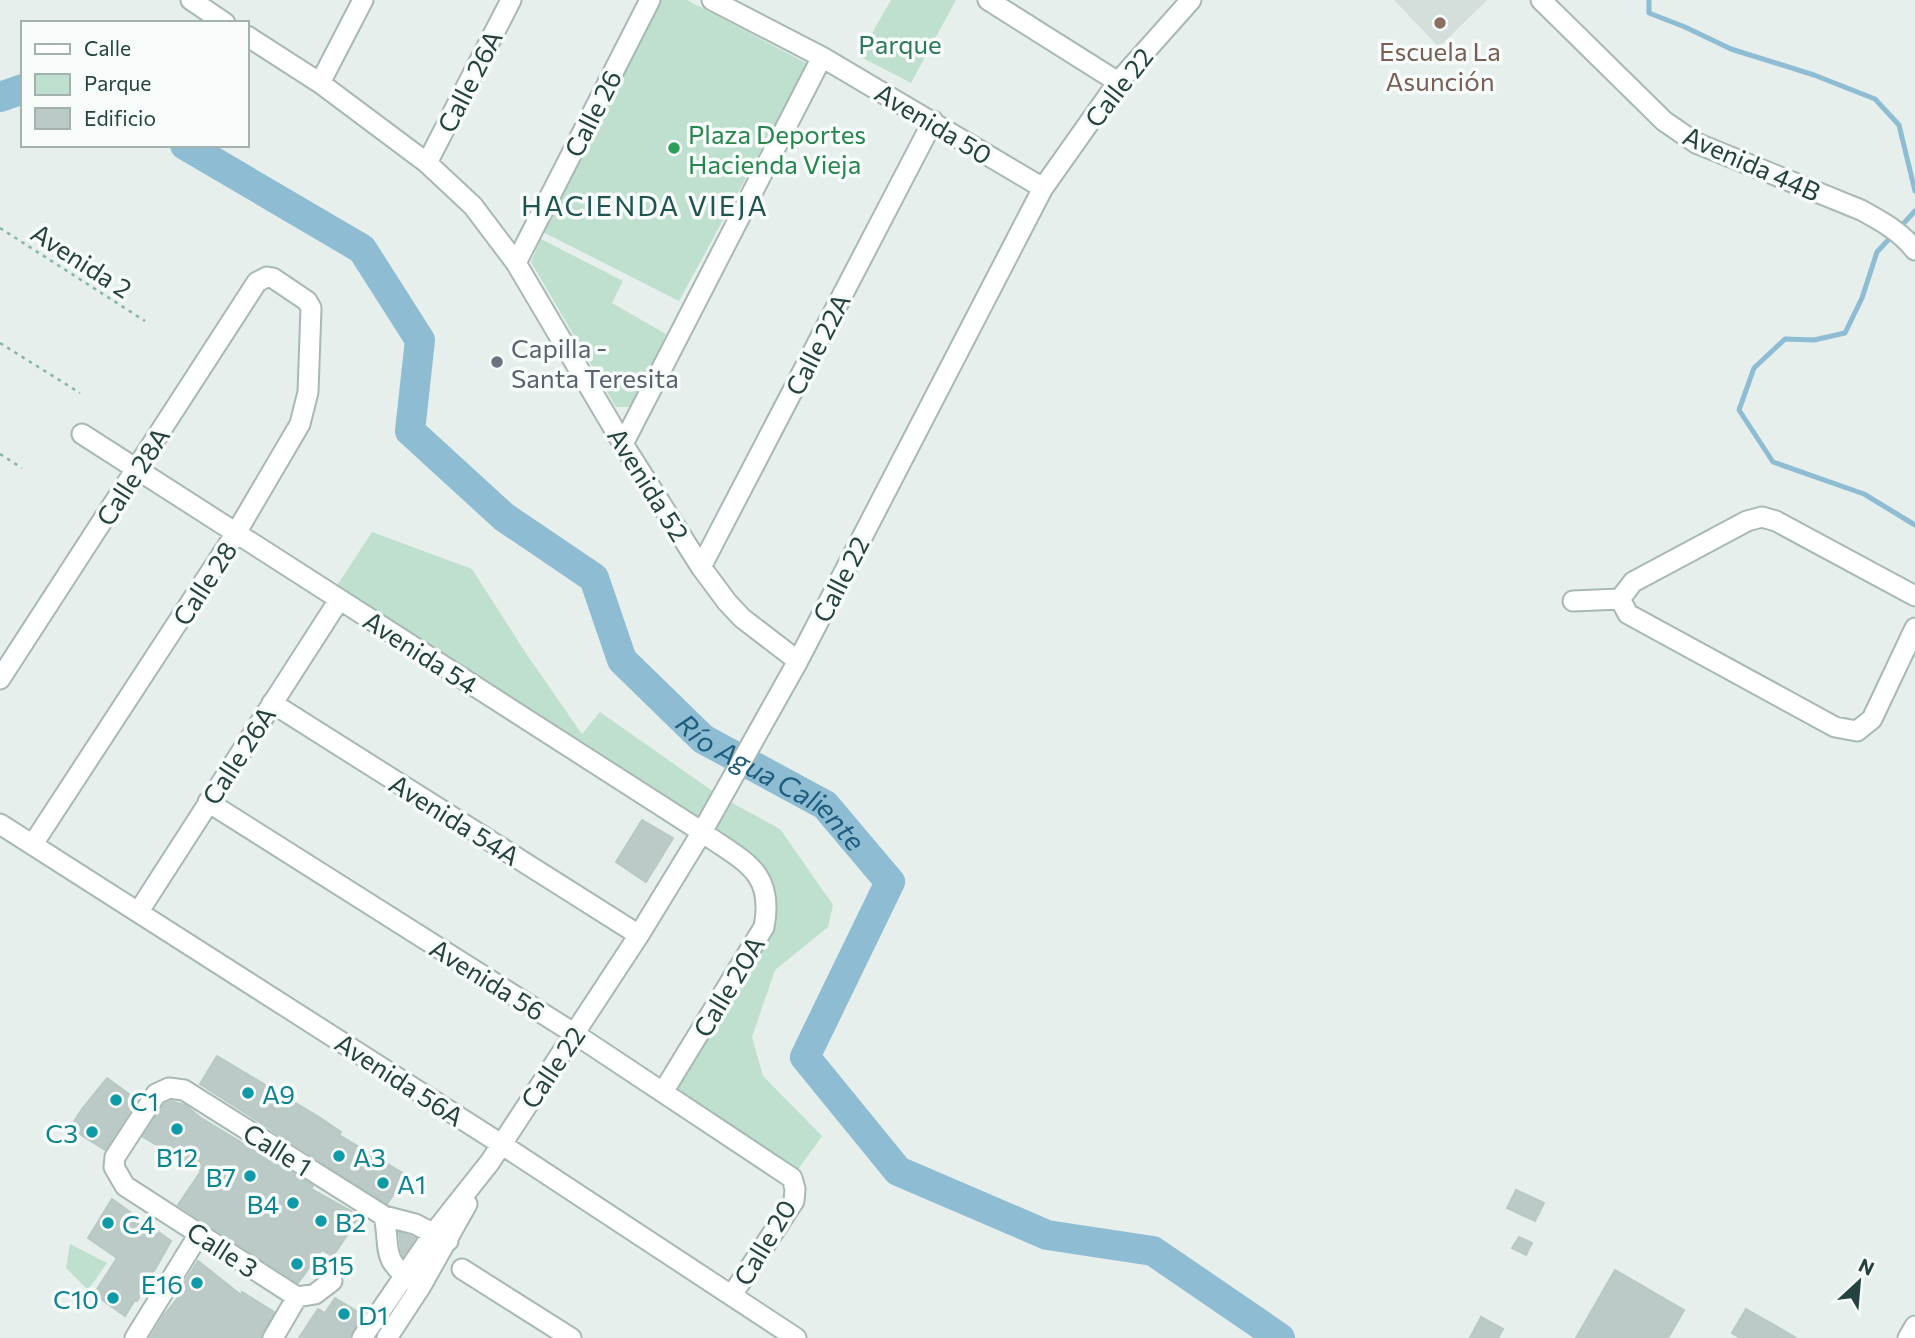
<svg xmlns="http://www.w3.org/2000/svg" width="1915" height="1338" viewBox="0 0 1915 1338" font-family="Commissioner,sans-serif">
<style>
.built{fill:#d4dfdc}
.green{fill:#bfe0ce}
.lines{fill:none;stroke-linecap:round;stroke-linejoin:round}
.stream{stroke:#8ebcd3;stroke-width:5}
.river{stroke:#8ebcd3;stroke-width:30}
.building{fill:#bbcac6;stroke:#b8c9c5;stroke-width:2}
.minor-casing{stroke:#a8b8b5;stroke-width:23}
.path{stroke:#86b3ad;stroke-width:2.5;stroke-dasharray:3.5 5;stroke-linecap:butt}
.minor{stroke:#fff;stroke-width:19}
.education-dot{fill:#8d6e63;stroke:#f7fbfa;stroke-width:2.5}
.leisure-dot{fill:#2e9e5b;stroke:#f7fbfa;stroke-width:2.5}
.worship-dot{fill:#6b7280;stroke:#f7fbfa;stroke-width:2.5}
.culture-dot{fill:#0f9aa8;stroke:#f7fbfa;stroke-width:2.5}
.labels{text-anchor:middle;dominant-baseline:central;stroke-width:7;stroke-linejoin:round;paint-order:stroke}
.park-label{font-size:26px;fill:#2e7959;stroke:#f7fbfa}
.education-label{font-size:26px;fill:#785e54;stroke:#f7fbfa}
.street-label{font-size:26px;fill:#24423f;stroke:#f7fbfa}
.leisure-label{font-size:26px;fill:#27864d;stroke:#f7fbfa;text-anchor:start}
.worship-label{font-size:26px;fill:#5b616d;stroke:#f7fbfa;text-anchor:start}
.culture-label{font-size:26px;fill:#0d838f;stroke:#f7fbfa;text-anchor:start}
.neighbourhood-label{font-size:28px;letter-spacing:2px;fill:#1f5451;stroke:#f7fbfa}
.water-label{font-size:28px;font-style:italic;fill:#1d5d7f;stroke:#f7fbfa}
</style>
<rect width="100%" height="100%" fill="#e6efec"/>
<path class="built" d="M1394,0H1487L1439,47Z"/>
<path class="green" d="M659,0H687L808,64L679,301L543,232Z
M891,0H956L911,83L859,56Z
M541,239L623,281L612,303L666,334L633,407H616L531,262Z
M372,532L472,569L527,655L582,734L600,712L721,797L780,829L833,905L828,927L775,970L752,1037L763,1076L822,1136L792,1178L663,1092L764,927L763,884L331,595Z
M70,1244L107,1263L88,1290L66,1268Z"/>
<g class="lines">
<path class="stream" d="M1649,0V13L1685,27L1731,49L1814,75L1875,99L1899,125L1915,191
M1915,211L1877,252L1862,298L1845,333L1814,340L1785,339L1754,368L1739,410L1773,462L1864,494L1915,525"/>
<g class="river">
<path d="M0,97L23,89"/>
<path id="s1" d="M185,145L362,249L420,340L410,431L504,517L594,578L622,660L703,739L825,805L890,882L805,1057L898,1171L1047,1235L1153,1251L1280,1338"/>
</g>
</g>
<path class="building" d="M642,820L673,838L646,882L616,862Z
M217,1056L319,1117L341,1132L339,1135L406,1175L387,1204L200,1084Z
M107,1078L137,1100L105,1150L70,1128L82,1109Z
M171,1101L185,1105L201,1118L313,1186L311,1189L360,1216L333,1256L322,1250L298,1283L178,1205L201,1171L143,1137L164,1104Z
M1516,1190L1544,1203L1535,1221L1507,1208Z
M112,1199L171,1241L137,1301L135,1300L125,1316L94,1294L117,1258L88,1238Z
M399,1232L415,1238L403,1256L401,1250Z
M1519,1237L1532,1243L1526,1255L1512,1248Z
M198,1261L241,1295L242,1292L274,1312L261,1338H150L164,1315L182,1293L179,1291Z
M1615,1270L1684,1310L1668,1338H1576Z
M335,1298L363,1315L349,1338H299L318,1309L325,1313Z
M1746,1309L1776,1326L1796,1338H1740L1732,1333Z
M1481,1317L1503,1329L1498,1338H1470Z"/>
<g class="lines">
<g class="minor-casing">
<path id="minor" d="M191,0L225,23
M712,0L822,57L1043,188
M988,0L1118,82
M1541,0L1664,121L1696,143L1861,210C1881,221 1900,231 1915,250
M247,36L320,83L427,163L473,206L516,263L623,444L701,567L727,602L742,618L798,661
M320,83L363,0
M427,163L511,0
M516,263L650,0
M82,434L702,832C742,861 775,870 764,927L663,1092
M623,444L822,57
M701,567L933,121
M1620,599L1628,614L1835,727L1857,731L1872,719L1915,628
M1620,599L1633,582L1747,521L1762,517L1776,521L1915,596
M1573,601L1620,599
M0,679L257,282L267,277L273,278L307,301L311,308L308,392L300,424L236,533L33,844
M272,703L639,935
M208,802L575,1034L792,1178L795,1189L794,1201L732,1295
M0,824L501,1144L796,1338
M139,911L339,600
M384,1216C391,1250 380,1259 413,1281
M462,1269L571,1338
M332,1281L315,1294L297,1297L125,1186L114,1167L115,1157L156,1094L169,1088L184,1090L384,1216L415,1224L448,1241
M135,1338L199,1234
M273,1338L297,1297
M362,1338L433,1234L490,1162L639,935L702,832L798,661L1043,188L1118,82L1191,0
M387,1338L421,1286L467,1204
M1908,1338L1915,1326"/>
</g>
<path class="path" d="M0,228L145,321
M0,343L80,393
M0,454L22,468"/>
<use href="#minor" class="minor"/>
</g>
<circle class="education-dot" cx="1440" cy="23" r="7"/>
<circle class="leisure-dot" cx="674" cy="148" r="7"/>
<circle class="worship-dot" cx="497" cy="362" r="7"/>
<g class="culture-dot">
<circle cx="248" cy="1093" r="7"/>
<circle cx="116" cy="1100" r="7"/>
<circle cx="177" cy="1129" r="7"/>
<circle cx="92" cy="1132" r="7"/>
<circle cx="339" cy="1156" r="7"/>
<circle cx="250" cy="1176" r="7"/>
<circle cx="383" cy="1183" r="7"/>
<circle cx="293" cy="1203" r="7"/>
<circle cx="321" cy="1221" r="7"/>
<circle cx="108" cy="1223" r="7"/>
<circle cx="297" cy="1264" r="7"/>
<circle cx="197" cy="1283" r="7"/>
<circle cx="113" cy="1298" r="7"/>
<circle cx="344" cy="1314" r="7"/>
</g>
<g class="labels">
<g class="park-label">
<text x="900" y="43">Parque</text>
</g>
<g class="education-label">
<text x="1440" y="50">Escuela La<tspan x="1440" dy="30">Asunción</tspan></text>
</g>
<g class="street-label">
<text transform="translate(469 81) rotate(-63)">Calle 26A</text>
<text transform="translate(1118 87) rotate(-52)">Calle 22</text>
<text transform="translate(592 113) rotate(-63)">Calle 26</text>
<text transform="translate(934 123) rotate(31)">Avenida 50</text>
<text transform="translate(1752 163) rotate(24)">Avenida 44B</text>
<text transform="translate(82 260) rotate(33)">Avenida 2</text>
<text transform="translate(817 344) rotate(-63)">Calle 22A</text>
<text transform="translate(132 476) rotate(-57)">Calle 28A</text>
<text transform="translate(649 484) rotate(58)">Avenida 52</text>
<text transform="translate(840 579) rotate(-63)">Calle 22</text>
<text transform="translate(204 583) rotate(-57)">Calle 28</text>
<text transform="translate(421 652) rotate(33)">Avenida 54</text>
<text transform="translate(238 755) rotate(-57)">Calle 26A</text>
<text transform="translate(455 819) rotate(32)">Avenida 54A</text>
<text transform="translate(488 979) rotate(32)">Avenida 56</text>
<text transform="translate(728 986) rotate(-59)">Calle 20A</text>
<text transform="translate(552 1067) rotate(-56)">Calle 22</text>
<text transform="translate(400 1079) rotate(33)">Avenida 56A</text>
<text transform="translate(278 1149) rotate(32)">Calle 1</text>
<text transform="translate(764 1242) rotate(-59)">Calle 20</text>
<text transform="translate(223 1249) rotate(33)">Calle 3</text>
</g>
<g class="leisure-label">
<text x="688" y="133">Plaza Deportes<tspan x="688" dy="30">Hacienda Vieja</tspan></text>
</g>
<g class="worship-label">
<text x="511" y="347">Capilla -<tspan x="511" dy="30">Santa Teresita</tspan></text>
</g>
<g class="culture-label">
<text x="262" y="1093">A9</text>
<text x="130" y="1100">C1</text>
<text x="78" y="1132" text-anchor="end">C3</text>
<text x="177" y="1156" text-anchor="middle">B12</text>
<text x="353" y="1156">A3</text>
<text x="236" y="1176" text-anchor="end">B7</text>
<text x="397" y="1183">A1</text>
<text x="279" y="1203" text-anchor="end">B4</text>
<text x="335" y="1221">B2</text>
<text x="122" y="1223">C4</text>
<text x="311" y="1264">B15</text>
<text x="183" y="1283" text-anchor="end">E16</text>
<text x="99" y="1298" text-anchor="end">C10</text>
<text x="358" y="1314">D1</text>
</g>
<g class="neighbourhood-label">
<text x="645" y="205">HACIENDA VIEJA</text>
</g>
<g class="water-label">
<text stroke="none"><textPath href="#s1" startOffset="922">Río Agua Caliente</textPath></text>
</g>
</g>
<rect x="21" y="21" width="228" height="126" fill="#f7fbfa" stroke="#a3b1af" stroke-width="2"/>
<rect x="35" y="44" width="35" height="10" fill="#ffffff" stroke="#a3b1af" stroke-width="2"/>
<text x="84" y="56" font-size="21" fill="#24423f">Calle</text>
<rect x="35" y="74" width="35" height="21" fill="#bfe0ce" stroke="#a3b1af" stroke-width="2"/>
<text x="84" y="91" font-size="21" fill="#24423f">Parque</text>
<rect x="35" y="108" width="35" height="21" fill="#bbcac6" stroke="#a3b1af" stroke-width="2"/>
<text x="84" y="126" font-size="21" fill="#24423f">Edificio</text>
<g transform="translate(1859 1282) rotate(26)" stroke="#f7fbfa" stroke-width="5" paint-order="stroke">
<path d="M0-5L12 26L0 18L-12 26Z" fill="#24423f"/>
<text y="-10" font-size="19" font-weight="bold" text-anchor="middle" fill="#24423f">N</text>
</g>
</svg>
